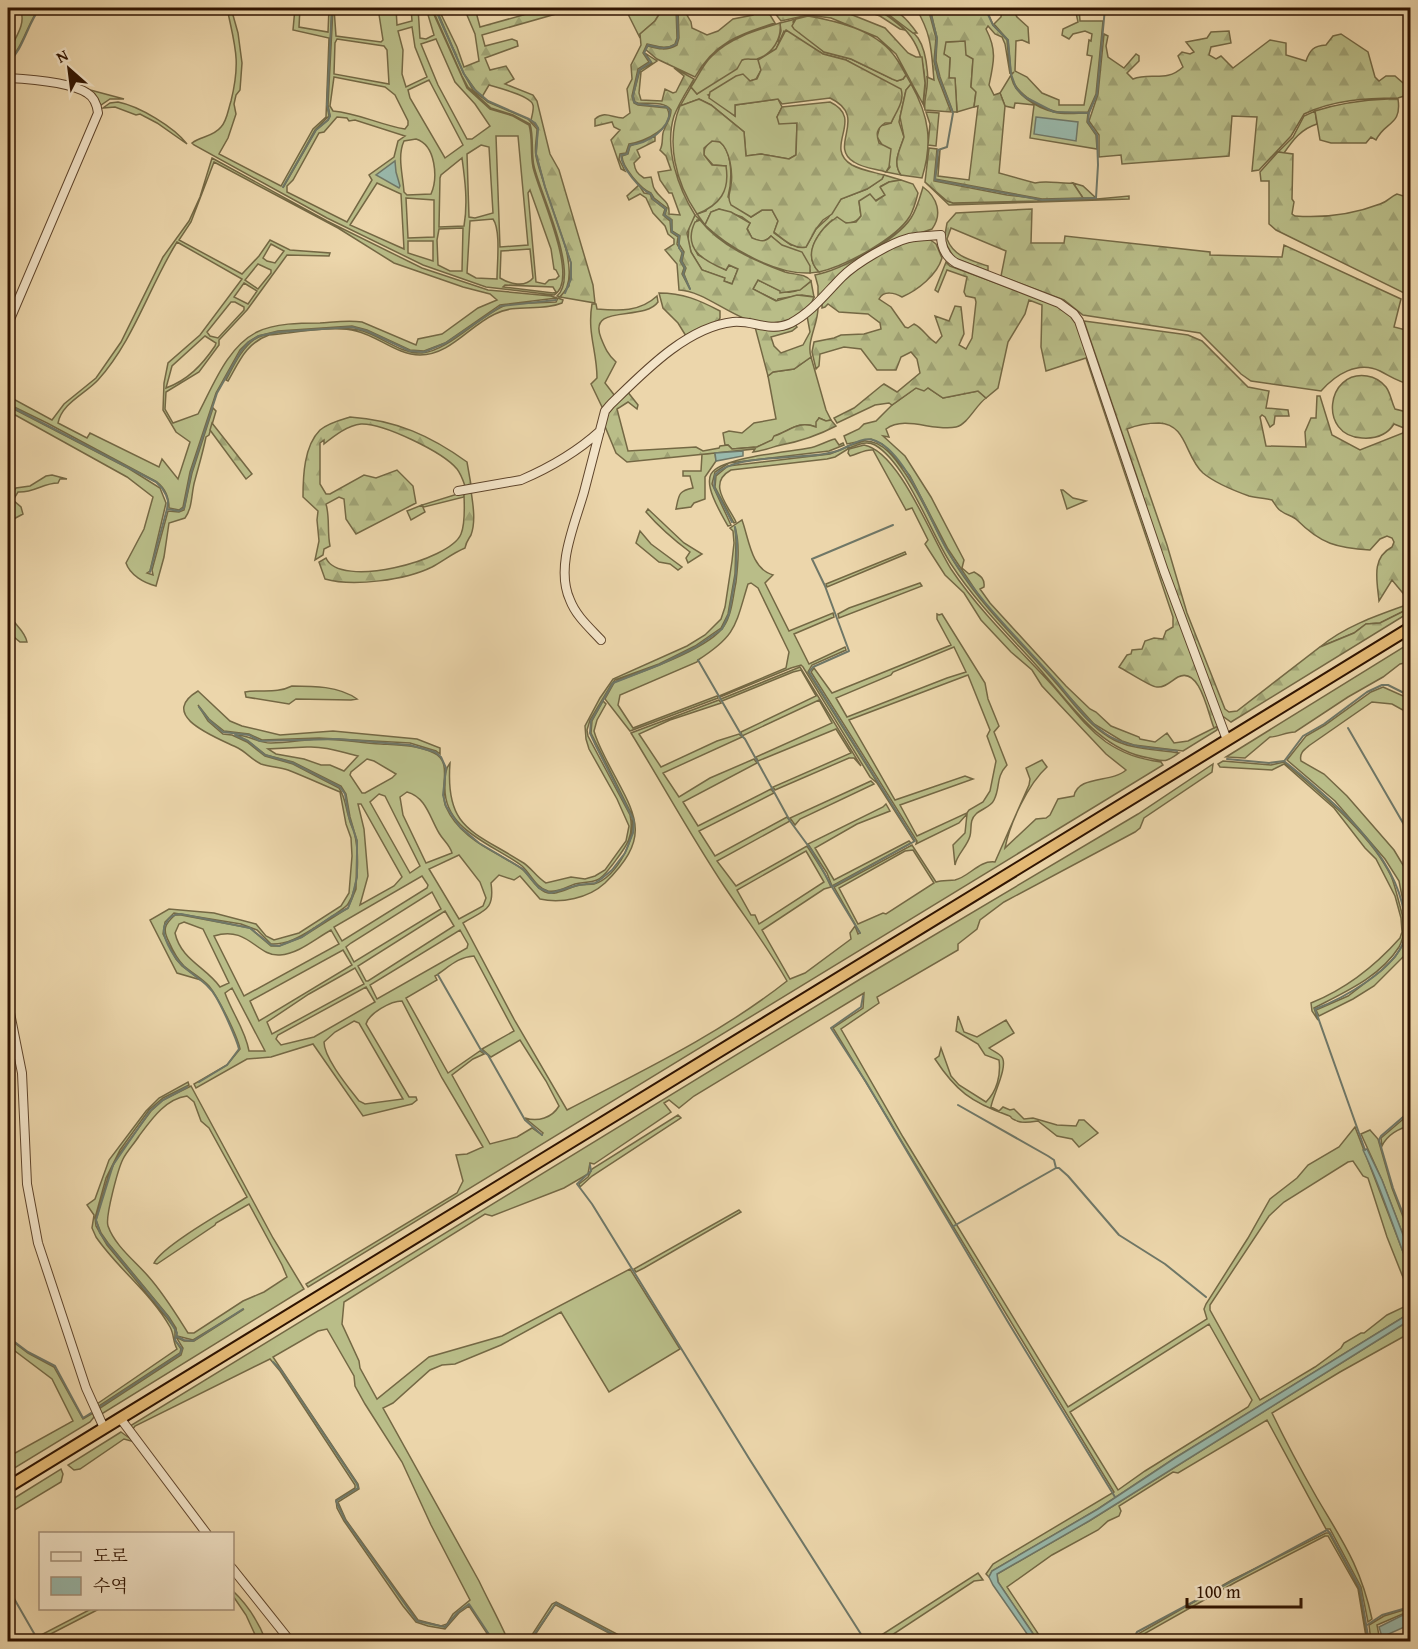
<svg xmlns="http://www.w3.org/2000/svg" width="1418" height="1649" viewBox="0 0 1418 1649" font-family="'Gentium Book Plus','Noto Serif KR',serif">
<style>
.grass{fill:#b9bd88;stroke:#746844;stroke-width:1.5;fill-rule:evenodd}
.forest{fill:url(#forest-firs);stroke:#746844;stroke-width:1.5}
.water{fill:#99b9ac;stroke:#6f7767;stroke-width:1.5}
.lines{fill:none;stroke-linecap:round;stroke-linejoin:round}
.stream{stroke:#6f7767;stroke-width:2}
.minor-casing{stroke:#5e442b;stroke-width:10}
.highway-casing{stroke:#2f1300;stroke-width:14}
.minor{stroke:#f3e4c8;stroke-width:8}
.highway{stroke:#e6bb76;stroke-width:10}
</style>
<defs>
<pattern id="forest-firs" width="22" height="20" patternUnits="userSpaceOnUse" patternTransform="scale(1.5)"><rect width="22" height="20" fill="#b9bd88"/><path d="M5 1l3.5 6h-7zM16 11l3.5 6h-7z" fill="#9fa274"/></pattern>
</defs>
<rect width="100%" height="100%" fill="#ecd6ab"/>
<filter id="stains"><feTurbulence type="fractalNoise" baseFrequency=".00333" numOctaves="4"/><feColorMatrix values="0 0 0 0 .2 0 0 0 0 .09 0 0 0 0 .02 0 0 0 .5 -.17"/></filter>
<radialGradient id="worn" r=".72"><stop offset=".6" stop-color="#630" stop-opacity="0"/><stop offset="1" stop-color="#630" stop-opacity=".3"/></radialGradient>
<path class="grass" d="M24,8H39C27,25 23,47 8,62C7,44 27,30 21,11Z
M227,8H231L238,33L242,63L240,90L236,95L234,104L236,114L228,138L219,154L281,186L313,129L326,117L329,38L293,30L295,8H300L299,27L328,32L329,8H332L327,105L329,116L315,130L283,188L316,130L328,120L330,116L328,105L333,8H334L336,36L381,42L383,40L378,8H396L397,25L412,21L411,8H418L420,38L426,39L434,35L426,8H431L467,88L490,109L513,116L529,125C533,138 530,153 533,167C538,191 581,280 554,295L486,287L423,265L327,218L194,145L192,143C201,136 213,137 221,127C227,121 228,110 231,101C241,60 235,47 227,8ZM412,27L415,47L427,77L406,87L402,74L403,50L398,31ZM337,39L384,46L387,50L389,84L334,74L335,43ZM436,39L455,82L475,104L490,126L472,139H467L438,85L421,44ZM334,77L385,87L395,95L408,121V125L405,129C380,125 358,113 333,111L330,106ZM429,80L463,145L445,158L410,98L408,90ZM337,117L347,118L349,121L355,120L405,136L398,141L394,157L369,175L372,180L347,222L287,192V186L293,180L319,133L324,132ZM496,136H518L528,245L500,247ZM416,139C436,145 438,178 431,194L407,195L404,192C403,176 397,156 404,141ZM481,145L489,147L493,213L475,218L469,217L467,154ZM462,158C465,180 468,203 464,226L439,227L440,178L441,175ZM377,183L401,194L404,249L350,225ZM530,190L551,249L554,269L556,270L559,276L556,279L549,280L545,284L536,282L528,193ZM406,198L434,200V237L408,238ZM493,219C501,230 497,264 497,279L476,278L467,273L470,221ZM463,228L462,271H450L438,265L437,240L439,229ZM408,241H433V261L408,253ZM530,249L533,278C525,288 510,284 500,278L501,251ZM505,285L553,287L556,292L553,293L503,287Z
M432,8H435L464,74L473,90L488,102L528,119L537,129C537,138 534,148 536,156C541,189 589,274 560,297L557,296C581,275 540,194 534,166C531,153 534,137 530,124L513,115L491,108L468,87L462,76Z
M625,8H663L655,21L640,34V38Z
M872,8C883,7 889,13 897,20C904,25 913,31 918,38C928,53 931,90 924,106C922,99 926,91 925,83C923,46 908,23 872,8Z
M1002,8H1012L1017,17L1028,27L1029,43L1022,40L1016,41L1015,71L1027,77L1042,93L1059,100V105H1084L1092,56L1087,55L1089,40L1091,41L1092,34L1085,31L1073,34L1069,39L1062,35L1063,29L1078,22L1075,8H1079L1080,21H1103L1096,94L1088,112C1078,112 1064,114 1054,111C1038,107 1014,92 1011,75L1014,72L1011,74L1008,40L994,24L1001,17Z
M796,19L793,22L824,52L851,59L897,81L903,79L906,75L911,84L906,90L899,122L904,137C900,150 892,162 901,175L886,172L890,167L883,146L877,137L880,126L891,123L895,114L863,70L846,60L823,54L784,31L776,49L759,60L761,70L756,79L750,81L745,77L708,95L735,116V105L778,99L782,107L777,117L797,123L796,155L789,159L761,154L746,156L744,132L711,105L699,99L680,106L691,87L697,94L742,60L778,41L781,31L780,23Z
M965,41L973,59L971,87L976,91L974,107L957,112L955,79L949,78L950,58L944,54L945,42Z
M1011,75C1013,94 1037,108 1054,112C1064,115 1077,113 1088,113L1087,122L1096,135L1097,149L1030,138L1034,105L1015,103L1014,108L1005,106L1000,93Z
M79,87L124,99H110L101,105Z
M118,102C139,106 174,127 187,144L157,123L140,114L136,115L115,107L103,108L110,103Z
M1315,111L1317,124C1301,129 1293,140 1284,153L1278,152L1293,137L1304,116Z
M717,140C734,149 732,181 728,197L751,217L762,210H772L778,221L774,233L791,245L806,247L816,229L828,218L841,199L867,189L882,179L884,175L901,180L889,182L881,186L885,195L875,201L859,202L861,216C853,227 844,222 832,220C818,232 802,255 819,272L810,273V270L771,236C764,243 760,242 752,238L747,228L750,223L742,217L719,209L711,212L705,225L697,214L706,211L726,166L713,165L704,155C703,147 709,141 717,140Z
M212,158L327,221L422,268L488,290L551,296L557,298L500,305L445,343L424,351L410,350L367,330L352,326L278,331L258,336L248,342L240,350L216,393L190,472L183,507L179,510L169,508C169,497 166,489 157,482L47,423L8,404V396L52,420L64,404L96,378L121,342L163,257L189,221L200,197ZM214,162L338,228L394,263L463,287L490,294L497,300L478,308L442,334L418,339L416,345L362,322C348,320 335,322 320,323C301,323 275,323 257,332C227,347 213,386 198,414L173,423L165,409L166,392L199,372L219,345V340L247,310L287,255L329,256L330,253L290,250L270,240L259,256L242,274L179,240L191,222ZM177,242L242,279L200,335L168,363L164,383L163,410L176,432L190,442L178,479L162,459L159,467L90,433L87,438L58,423C62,403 85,394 98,380C134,340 149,287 177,242ZM271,244L284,251L275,263L267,261L263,258ZM258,264L271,270V273L258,289L245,280ZM244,283L257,291L248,304L234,297ZM231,302H235L244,307V310L218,338L210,336L207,332ZM205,336L216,343L215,346C202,365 188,380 166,388L172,366Z
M925,182C935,188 942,200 953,203L1097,199L1129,196V199L949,205Z
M1073,183L1083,186L1096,198H1083Z
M695,215L700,220H697C693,235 690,242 698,255L726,270L729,265L738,269L732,284L724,281V278L702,270L691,252L688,241L689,225Z
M758,280C780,290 790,301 811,281L814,297L802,295L778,299L777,301L753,289Z
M657,296L658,302C644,322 587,303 601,338C605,348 608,355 616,362L605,383L615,396L603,409L591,384L597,378C597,351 587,333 592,304H596L597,309C619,311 640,312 657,296Z
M558,298L563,300L562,303C541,312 516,303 495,314C469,326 450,355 420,355C397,355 378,336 356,331C334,325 293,333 269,335C246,343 239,362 228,381L226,380C234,365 241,349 255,339C269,330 345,325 363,331C382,337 401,354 422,353C449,351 479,315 508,304L556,302Z
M811,357L826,410L831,420L826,421L819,418L816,427C799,420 789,431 775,436L773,440L757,447L732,449L728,445H725L723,433L729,431L742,433L754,423L776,419L768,376L773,372L794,369Z
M916,388H928L943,398L978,391L986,398C976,405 968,424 956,427C934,432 905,415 886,429L889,437L883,436L905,456L931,497L964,560L962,568L969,574L974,572C981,576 985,579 984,587L980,589L990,603L1066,686L1090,709L1096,712L1111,726L1139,737L1140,739L1155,742L1167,733L1174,743L1188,741L1218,726L1217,730L1183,751L1134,745L1122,741L1094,724L984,603L948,549L910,476L891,452L882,444L871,439L847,444L844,436L859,429L864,424L876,421L892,405Z
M8,406L128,468L160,488L166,503L150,571L147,573L153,575L152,570L168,511L179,512L184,510L192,473L213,408L216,411L209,435L206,437C203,452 199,465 195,480C191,493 193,507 185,518L169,523L164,557L156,586C144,583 130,575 126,563L144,529L153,497L127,477L8,411Z
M835,439L839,445L843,443L844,445L829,451L729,463L715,472L712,484L731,525L728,526C722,515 704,487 711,474C720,457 789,452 809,448C818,447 826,441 835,439Z
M864,441C884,440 897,461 907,476C927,505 938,539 958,568C985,610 1022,644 1055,682C1072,701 1086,723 1109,737C1129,750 1156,749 1179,753C1176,755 1171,759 1167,760C1162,762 1155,759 1149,758C1098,750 1068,700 1036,665C1006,632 975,601 951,564C930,532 907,464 875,445C866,440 857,445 849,448L848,446Z
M864,445C899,451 932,539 951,569C980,612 1018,648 1053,686C1070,705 1084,726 1106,742C1124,754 1139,759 1161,762L1163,765L308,1287L306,1284L457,1193L463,1181L456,1155L467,1154L483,1147L442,1078L402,1001C391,1001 369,1013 366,1024L409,1097H416L417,1100L412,1104L363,1116L313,1044L271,1057L247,1059L196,1088L194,1084L227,1065L240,1049C237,1035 218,997 209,986C202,978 192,973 184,966C177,959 173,951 169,942C162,929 165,924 175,915H181L250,928L271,946H279L302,937L348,908L356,889L357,841L350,817L346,794L341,786L293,762L266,755L248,741L236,735C249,735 258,743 271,743C286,743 302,740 317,739C338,738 359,743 381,744C399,745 418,745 434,753C454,762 438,791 446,807C456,830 478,844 499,855C507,860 516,864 523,870C531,877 534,887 545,892C555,896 566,889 576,886C582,884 588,885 594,884C617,878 639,835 631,813L591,733L592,721L603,701L606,704L597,720L594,731C597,742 602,751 607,761C634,814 655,834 605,883C589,898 561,904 540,899L520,876L514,880L499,875L491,883C495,911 484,910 463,923L515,1021L567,1110C642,1071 720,1034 787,981C769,949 747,920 726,889C692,838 663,785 631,733L719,700L721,703L670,720L639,734L661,767L717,741L739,734L742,737L663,773L679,797L710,778L754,759L757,763L683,802L698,826L771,789L774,793L699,831L715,856L787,817L790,821L717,861L736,886L807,846L825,874L831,887L824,889L762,930L790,979L805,973L851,939L850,933L855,926L858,934L860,933L834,887L912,845L936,882C942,880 949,881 955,880C969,877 979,860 995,862L1029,785L1030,779L1026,768L1042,760L1047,767C1028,784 1010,823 1005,848L1036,819L1046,818L1050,815L1058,799L1074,796C1078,775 1112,783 1126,770L1106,754L1042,686L1032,670L1011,652L981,620L964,593L945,575L925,544L928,540L912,508L906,510L873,450C865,449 858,454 850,456L848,453L849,449ZM307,747C325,746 341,752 358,756L344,771L330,765H321L304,759L276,754L268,749ZM367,759L374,761L396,774L392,778L365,793H362L350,775L351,772ZM407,792C426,797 430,818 439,833C443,840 450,845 452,853L426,863L403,815L400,797ZM379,794L385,796L420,866L410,873L370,802ZM358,804H361L402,877L394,886L360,905L368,876L364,829ZM913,850L934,883L886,914L883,913L858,924L839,888L905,851ZM806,851L824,882L759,924L755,915H751L737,890ZM459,855L480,882L486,898L483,906L459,919L429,869ZM422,876L428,885L427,888L342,941L334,927ZM432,892L441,909L354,962L346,947L351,943ZM445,911L454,926L368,981H366L358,966ZM184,922L203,929L229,983L220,987C206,967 181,960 175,933L179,924ZM331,930L339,944L244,996L214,936C248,925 257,957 280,955C298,954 315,939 331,930ZM460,930L468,944L467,948L377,999L370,985ZM343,950L352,965L259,1021L250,1001ZM474,956L514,1031L482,1049L491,1057L520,1040L546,1081L559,1106C552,1118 538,1122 525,1118L543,1133L542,1135L532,1128L517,1137L490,1144L452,1075L473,1059L484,1054L480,1051L448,1073L406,998L437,980L435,976C448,968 457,957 474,956ZM355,968L364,984L272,1034L267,1022L309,994ZM366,987L375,1002L314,1037L281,1045L276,1039L278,1035ZM232,988L265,1051H249C245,1029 232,1013 225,993ZM354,1021L359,1023L403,1099L365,1104L359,1101C349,1088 324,1058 324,1042L335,1032Z
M847,447L848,449L835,457L827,459L731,470C707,483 727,504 736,522L734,523L715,487L716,476L728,466L830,454Z
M715,453L716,461L705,477V499L694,503L691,507L676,509C679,495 678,491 693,488L690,476H683V471H701L702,454Z
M52,475L67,479H60L58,483C43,483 34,493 18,492L13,500L21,507L23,514L8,522C7,510 7,498 16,488L30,486L46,476Z
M1061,490H1063L1073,498L1086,501L1067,509Z
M464,492V497L424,507L422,505Z
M648,509L684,543L702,554L688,563L686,558L690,552C674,540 659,527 646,512Z
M742,520C749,539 751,569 773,575L765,583L789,631L833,613L834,617L794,634L809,664L845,647L846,650L812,665L808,672L914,841L877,783L870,777L803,667L801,665L791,668L720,697L719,696L786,668L789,652L758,588L751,583L748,584C735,626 737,635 698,660L697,662L620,695L618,705L633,728L717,696L718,698L630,731L605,699L614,683L617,681C643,671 709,649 724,626C732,614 733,596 736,582C738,564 740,544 735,527L736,541L735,574L728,614L721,628L695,646L659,664L615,680L611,685L590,720L587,730L588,736L630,815C635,837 625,848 613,864C608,870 604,877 597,880C590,883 582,882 575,884C566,887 557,893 548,891C536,888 531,874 522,866C493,844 442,830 445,785C445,777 445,769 450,763C445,829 473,831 522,862C531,867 536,877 546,883L571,877L585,879L595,876L605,870L626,841L629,826L617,799L589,749L586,739L585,726L600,698L613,679L687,646L705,635L721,619L725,607L732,561L734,543L733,531L730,528Z
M640,531L651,544L682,567L678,570L670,564L659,562L636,543Z
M905,552L906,554L827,587L826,584Z
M1410,559V608L1380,623L1366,624L1354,633L1320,647C1345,626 1378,615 1409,604C1408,601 1409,598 1409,594C1409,581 1402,573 1410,559Z
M920,583L922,586L839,618L838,614L849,608Z
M8,612C12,623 25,630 27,642H20L8,632Z
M937,614L939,615L942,614L985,683L988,699L999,726L994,732L1007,765C995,778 1001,786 994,800C991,807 981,809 976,814C969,820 972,829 970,836C967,847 957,854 955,865L953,845L965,833L967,814L959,823L916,844L917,841L811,672L814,668L832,693L951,645L937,619ZM954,647L966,672L947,678L847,717L836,698L891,675L893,672ZM968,675L990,730L987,736L996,761L990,791L983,802L969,810L967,813L917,836L900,805L973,779L965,776L895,800L849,720Z
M1410,643V662L1400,664L1383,677L1348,697L1295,732C1285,732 1279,737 1270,737L1245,758L1226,757Z
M800,667L861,766L854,758H849L775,790L773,787L851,753L836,729L758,761L756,757L832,723L819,700L742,736L741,732L816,696L801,670L793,672L722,701L721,699Z
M292,686C313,686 339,686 357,699L351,700L296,699L289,704L246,697L245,692C262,689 276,694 292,686Z
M1383,687L1410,699V714L1392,704L1372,702L1310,745C1304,750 1299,753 1301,761L1324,774L1347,796L1394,850L1409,875L1408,885L1410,892V942L1408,952L1374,986L1353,999L1319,1016L1316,1010L1348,996L1382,970L1395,957L1406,940V916L1399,881L1385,859L1335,801L1287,760L1306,736L1325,725L1371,692Z
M198,691L230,721L242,726L280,735L333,731L417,739L440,748V754L436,751L410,743L319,738L262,740L249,734L224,731L209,719L198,705L208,721L223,734L232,735L247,742L265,756L293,764L339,788C346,798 345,807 349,818C350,823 352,827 354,831C359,852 360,885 348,904C345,909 320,924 314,928C301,936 287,945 271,944L257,930L241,924L174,913L165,922L163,934L176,959L182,966L201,980L177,973L150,920L169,909L214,913L256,924L266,936L274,940L299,933L341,906L349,893L352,856L351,838L346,824L340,792C323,785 306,777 288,770C279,767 270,767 261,764C252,760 246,752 238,748C218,738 156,716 198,691Z
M1223,761L1271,765L1284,762C1319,792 1371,834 1391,876C1395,885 1397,896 1400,906C1404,918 1406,935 1399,947C1380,977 1345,992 1314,1008L1318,1020L1312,1011L1311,1003C1346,989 1375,966 1400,938L1402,932L1401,918L1395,896L1376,859L1365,848L1334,808L1284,764L1272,770L1220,767L1218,764Z
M1213,764L1212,772L1144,818L1140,828L1135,832L1004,902L980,920L977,929L958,944V950L877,997L879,1003L841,1029L903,1137L1068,1407L1207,1319L1204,1309L1206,1304L1248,1238L1270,1199L1297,1178L1308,1165L1339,1147L1355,1127L1410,1270V1295L1387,1237L1368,1178L1363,1176L1353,1161L1348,1162L1284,1202L1269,1216L1210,1305V1310L1260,1400L1315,1367L1341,1348L1344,1343L1361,1333H1364L1387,1315L1404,1307L1410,1301V1313L1175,1458L1098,1509L992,1571L989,1577L986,1574L993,1564L1114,1492L833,1028L863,1008L864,993L694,1096L679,1108L669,1100L664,1103L671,1112L594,1164L590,1163L588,1174L564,1188L492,1216L485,1214L344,1302L342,1324L359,1361L360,1368L377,1399L429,1357L502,1336L630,1269L680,1349L609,1392L561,1312L501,1345L455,1364L442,1365L430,1370L393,1403L383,1408L479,1581C488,1600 498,1618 507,1638L510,1637L513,1641H492L469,1606L459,1613L445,1629L428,1626L416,1622L403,1606L344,1521L337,1508L336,1500L355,1488V1485L280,1371L270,1359L135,1426L132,1430L130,1426L862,978L1138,814ZM1209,1324L1252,1400L1248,1407L1145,1471L1118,1490L1070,1412ZM327,1329L354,1376L355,1386L365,1404L402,1462L431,1525L470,1600L453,1614L447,1624L441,1626L418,1620L346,1520L338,1502L359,1489L358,1484L273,1357L318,1331Z
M871,781L874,784L800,819L795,825L790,818Z
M886,804L890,811L857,824L815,848L834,880L909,841L911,843L832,886L827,873L808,844L883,807Z
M958,1016L964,1032L977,1037L1006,1020L1014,1033L989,1048C993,1051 998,1053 1001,1056C1010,1064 992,1097 991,1107L999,1111L1003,1107L1010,1110L1014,1109L1024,1119L1033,1118L1057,1125L1076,1126L1079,1120H1084L1098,1133L1079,1147L1072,1139L1057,1136L1038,1121C1031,1122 1021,1124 1015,1120C1007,1116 1015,1118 1007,1115C971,1102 956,1091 935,1059L939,1056L941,1048L951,1076L959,1085L986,1102C997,1091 1001,1075 999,1060L985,1055L978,1044L956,1031Z
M188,1082L189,1085L163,1098L149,1110L120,1150L106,1178L95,1218L96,1226L107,1245L167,1318L175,1329V1340L181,1349L180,1353L96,1408L94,1406L177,1349C173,1342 174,1334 170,1327C151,1293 118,1269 96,1237L92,1228L94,1215L87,1205L95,1199L109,1160L146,1111L159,1098Z
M191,1086L273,1238L304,1289L100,1415L97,1410L181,1355L183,1348L176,1337L184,1341H194L244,1309L193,1340L177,1336L176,1328L169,1317L108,1243L101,1233L96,1220L108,1177L117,1157L151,1111L163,1100ZM187,1096L194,1102L201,1121L209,1128L247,1197C228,1209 162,1246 154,1263L157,1264L215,1225L216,1223L249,1204L282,1265L287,1277L264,1292L243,1301L194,1333H188C176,1314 164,1294 148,1276C135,1261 115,1246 108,1226C105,1217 118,1169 123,1159C127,1151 134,1144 139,1136C151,1120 165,1099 187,1096Z
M678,1115L681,1118L592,1176L580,1187L579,1184L588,1177L592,1169Z
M1408,1115L1407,1123H1410V1126C1399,1128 1387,1135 1382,1146L1381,1138Z
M1370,1130L1378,1139L1392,1188L1410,1235V1253L1382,1180L1361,1134Z
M739,1210L741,1212L644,1268L636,1272L634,1269Z
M1410,1320V1333L1340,1372L1272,1413C1286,1442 1301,1470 1317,1498C1343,1542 1361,1567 1372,1619L1368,1622L1361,1587L1330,1529H1326L1267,1420L1178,1473L1173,1472L1119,1506L1121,1511L1119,1516L1108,1521L1098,1530L1052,1555L1007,1587L1043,1641H1038L998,1582L997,1574L1089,1521Z
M8,1338L28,1353L54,1367L83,1419L93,1413L94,1417L90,1422L8,1472V1457L73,1421L52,1379L11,1348L8,1345Z
M121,1432L135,1442L124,1439L80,1469L74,1470L68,1465Z
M61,1469L63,1474L61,1482L8,1514V1502Z
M1326,1533H1329L1359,1588L1368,1641H1365L1366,1637L1358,1589L1328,1536H1325L1236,1582L1142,1635L1144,1641H1138L1136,1638L1138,1634L1232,1580Z
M978,1573L983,1580L974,1581L883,1641H872Z
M232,1590C247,1604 259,1623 266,1641H258L246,1615L233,1596Z
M556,1602L630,1641H624L556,1605L554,1606L531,1641H528L552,1604Z
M1410,1608V1624L1405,1613L1377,1625L1380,1641H1371L1369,1625L1384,1616Z
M91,1609H99L41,1639L39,1636Z"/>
<path class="forest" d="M436,8H438L457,47L464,67L479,61L475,34L464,8H475L480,27L548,8H577L482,35L485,46L512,39L517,41L518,46L485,58L490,70L506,66L514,79L505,84L533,95L537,101L550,154L559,170L593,285L595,303L560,297L569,286L571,263L545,187L536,154L538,128L531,120C532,116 534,109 533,105C531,96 499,88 489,85L482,97L479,95L464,74Z
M663,8H676L677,38L675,44C666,50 657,46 647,44L643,53L649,62L638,69L632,96L634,103L638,105L667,108C677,127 644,142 629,144L626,153L620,154L619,159L625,171L621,169L611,140L620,130L614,127L612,122L595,126V119C605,110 612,118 623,118L630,113L627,89L632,79L631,65L641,45L640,34L655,21Z
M678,8H703L687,15L691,22L692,28L707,35L718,31L733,19L753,15L754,8H766L775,23C739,34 714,43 695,77L657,59L645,49L648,46C658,49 667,51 677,45L679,38Z
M771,8H835L885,28L908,53L916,57H922L925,83L923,104L896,54L877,37L831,18L808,15L781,21Z
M857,8C881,7 887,15 905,30L900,29L880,16Z
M880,8C897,7 907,19 917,33H913Z
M916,8H928L936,38L934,61L938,78L951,112L925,110C923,100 929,88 927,77L934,80C931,48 932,36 916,8Z
M930,8H973L975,10L986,8L993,25L1007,40L1010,74L1005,44L1002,37L995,34L988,26L986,29C997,50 994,62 989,85L994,95L1000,93L1005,106L999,173L1035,183C1047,180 1061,184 1073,183L1083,198L1042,199L935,179L940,150L938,176L969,180L978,106L974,107L976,92L971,87L973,59L966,55L965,41L946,42L944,54L950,58L949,78H955L957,112H953L940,77L936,61L937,38Z
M808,16C837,21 874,30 893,54C898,60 902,68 906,75L903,79L897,81L892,79L851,59L824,52L794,29L792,26L796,19Z
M780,23C782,38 773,54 757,59C752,60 747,58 742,60L737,69L697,94L691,87C698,77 703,64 712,56C729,38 757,30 780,23Z
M786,30L823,54L846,60L901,89C905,101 896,112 891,123H885C876,129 876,134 879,143L891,149L889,167L886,172C876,169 863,168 854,162C827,146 870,117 830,98L782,104L778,99L735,105V116L709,98L710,92L736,76L743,74L750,81L757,79L761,70L758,60L776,49Z
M1229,31L1231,43L1211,47L1209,55L1216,59L1221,56L1233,68L1270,40L1286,43V55L1306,61C1310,50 1313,46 1326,45L1333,36L1341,34L1368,52L1375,77L1379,81L1386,76H1395L1410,89L1404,96L1398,98C1366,98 1333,100 1304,114L1291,136L1259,170L1252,171L1257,117L1232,116L1229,156L1122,164L1121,155L1099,157V135L1089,121L1098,94L1104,34L1108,36L1106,46L1108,57L1124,68L1136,54L1139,56V61L1127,73L1133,79C1151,72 1166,83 1183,67L1178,56L1182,52L1190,54L1194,52L1186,42L1207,38L1211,32Z
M645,53L657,61L641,72L639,93L641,100L662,101L665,89L673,93L676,92L684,76L674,68L694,79C687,91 679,103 674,116C664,148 678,188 695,215L687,233L691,252L702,270L725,278L724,281L732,284L738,269L729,265L726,270C704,261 682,249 695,222L700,220C720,246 755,261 785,272C794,275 805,273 811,281L800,290L780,293V291L758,280L753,289L776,301L797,295L814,297C812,305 805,309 799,314C759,349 715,291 679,290L677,264L665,250L674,244V239L668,234L665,226L653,213L646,198L640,194L629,200L627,196L639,185L644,193L650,194L652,199L665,209L663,215L670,221L671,232L678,237L677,244L682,253L680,261L684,268L682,274L690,289L684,274L686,268L682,261L684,252L679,244L680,236L672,231V220L665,215L667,208L654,198L651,193C641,189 622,167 622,156L628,154L630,146L655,136V141L637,150L640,157L634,163C635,170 637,174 644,178L651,177C653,182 652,186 655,190C661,200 670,200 669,214L680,215L672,193H669L660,180L658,172L671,170L666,156L660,150C664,143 661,136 664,130C667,122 671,119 671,110C664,101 649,104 638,103L635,102L633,96L640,70L652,63Z
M911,84C929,116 933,142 922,178L901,175C892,162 900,150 904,137L900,117L906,90Z
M699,99L711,105L744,132L746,156L761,154L789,159L796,155L797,123L779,124L777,117L782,107L830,102C866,119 822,147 852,165C861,170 873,172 884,175L882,179L867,189L841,199L832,214L823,220L816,229L806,247C794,250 783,239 774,232L778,221L772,210H762L751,217L731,205C727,197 730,193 731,185C733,173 730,150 720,142L712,141L704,148V155L712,165L726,166C730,191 720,205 697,214C676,183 665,142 680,106Z
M1388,99H1398C1402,126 1385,121 1376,140L1371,137L1366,143H1331L1320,140L1315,111C1340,103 1363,100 1388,99Z
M926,112L939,113L936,146L928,145L930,124Z
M929,148L937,149L934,181L1007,195L1033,198L1042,201L953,203L947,201L925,182Z
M1278,152L1293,154L1292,199L1294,202L1292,214L1295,216C1323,218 1354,214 1380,204C1387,202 1390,197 1397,194L1410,198V284H1406L1404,293L1276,230L1269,224V181H1261L1260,172Z
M901,180L913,184L918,193C916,201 914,209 910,216C896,239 845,266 819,272C800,253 821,228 837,217L846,223L856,222L861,216L859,201L870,194L876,201L885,195L880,187L889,182Z
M923,187C937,197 943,214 932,229L893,242L818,298V286L815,275C841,270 897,240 911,218C917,209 920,197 923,187Z
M719,209L731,212L750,223L747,229L752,238C760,241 765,243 771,236L782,245L802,252L810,266V273C776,275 729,248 705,225L711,212Z
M1032,209L1031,243H1064L1065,236L1210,252V255L1282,257L1284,245L1401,299L1394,327L1410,331V384C1398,382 1392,377 1380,371C1358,360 1335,375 1321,391L1251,381L1241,374L1200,333L1083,315L1064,300L1001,276L1006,251L951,228L947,239C954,257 971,260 988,266V271L954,258L944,240L947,223L956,213Z
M929,239L936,244L942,258C937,275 918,290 902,297C895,293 884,290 879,299L891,307L905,327L908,328L914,324C923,328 927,338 936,343L942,336L935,316L949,321L955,306L961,307L964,334L959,345L966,349L972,338L976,302L975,298L966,296L964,292L967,277L947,270L938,292L935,290L946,262L950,266L1064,308L1069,312L1079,326L1218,726L1214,728C1208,714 1200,666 1178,677C1171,681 1165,688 1157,687C1151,687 1127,671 1119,667L1127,655L1131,654L1132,650L1142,649L1145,641L1154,638L1163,639L1166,631L1173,627V617L1086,358L1046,371L1041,347L1042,305L1029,300L1025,314L1008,342L998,388L986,398L978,391L943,398L928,388L924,391L916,388L892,405L889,403L875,405L837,423L834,418L854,408L881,386L884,384L897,392L920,373L917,359L911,352L901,357L896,370H877L861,349L844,347L820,354L819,366L816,369L812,352L814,342L834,338L841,335L864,334L881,329L880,323L868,314L839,312L828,304L825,307L822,308V301L849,272L895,245L908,240Z
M659,293C683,293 699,300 720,311V318L717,323L686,336L678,323L663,308Z
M818,306C819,323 806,341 811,357L794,369L773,372L768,376L755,327C770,332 781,333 795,324L797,327L792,331L771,337L774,346L781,353L803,345L810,332L807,316Z
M1084,321L1174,333L1188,335L1202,341L1248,387L1269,391L1266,408L1288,410L1289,416H1275L1274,424L1270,427L1265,417L1262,415L1260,417L1266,446L1306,447L1305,432L1311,418H1316L1317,396H1320L1332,435L1360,450L1403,433L1404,428L1394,424C1387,435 1376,439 1362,438C1318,436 1326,370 1367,376C1374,377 1381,381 1386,387C1391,394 1391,401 1395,409L1407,412L1410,402V559C1399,577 1412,585 1407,598L1392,580L1379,601C1377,580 1371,558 1392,547L1394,542L1392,538L1387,536L1380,539L1370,550C1337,548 1321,544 1297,520C1293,516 1286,515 1281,511C1277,509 1275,504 1272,500C1265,498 1257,498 1249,496C1235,491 1215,483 1203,473C1185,457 1187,424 1159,423C1148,423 1137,425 1127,429L1167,545L1187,613L1225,709L1229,712L1237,711L1320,647L1354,633L1366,624L1380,623L1410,608V612L1231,722L1221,715L1167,573L1137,477Z
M627,391L638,405L637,409L628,402L617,409L628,451L696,447L703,451L719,448L720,446L728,445L732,449L757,447L772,440L774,436C790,431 798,420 816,427V422L819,418L826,421L831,420L836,426C817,436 802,441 781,445C772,447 763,451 753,452L755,449L627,462L616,453L604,424L609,412Z
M350,417C396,420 431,436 467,462L471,485L465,486C463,480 461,474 457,469C443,452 383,423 361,424C348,425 334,436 324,444V440L320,443V484L326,494H330L364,475L376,478L397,470L413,486L416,503L356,534L346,519L344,499L339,497L326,504C330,518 327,531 330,546L324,549L323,555L315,560L319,541L317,520L318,511L303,497C303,476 304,446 320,430C328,423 340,420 350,417Z
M212,423L252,474L246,479L210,430Z
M471,491C473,504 476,522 471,535C468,540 466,542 465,548C453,553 443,561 432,567C406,580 353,587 325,579L319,562L326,558C339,589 450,561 461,534C466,522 464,505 464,492Z
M422,505L425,512L411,520L407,511Z"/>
<path class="water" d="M1036,117L1078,122L1076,141L1034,134Z
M395,161L396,172L400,186L399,188L376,175Z
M743,451V456L716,461L715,453Z
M1367,1149L1382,1180L1410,1253V1270C1394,1231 1382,1189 1363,1150Z
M1410,1313V1320L1089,1521L997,1574L998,1582L1038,1641H1032L993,1585L989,1577L992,1571L1098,1509L1175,1458Z
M1403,1615L1409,1625L1382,1637L1379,1627Z"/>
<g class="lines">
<path class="stream" d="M435,8L464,74L474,89L488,101L529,119L535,123L538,128L536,154L545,187L571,263V279L565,293
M677,8L678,38L676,44C667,50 658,48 648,45L644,53L651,62L639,70L633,96L634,102L638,104L667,107L670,111C669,130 648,143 630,145L627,154L621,155C621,167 640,190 651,194L653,199L666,209L664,215L671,220L672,232L679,236V248L683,253L681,261L685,268L683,274L690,289
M929,8L937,38L935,61L939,77L953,113L947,147L938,150L935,180L1042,200L1096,198L1098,165L1097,135L1088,122L1089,113
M985,8L993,25L1008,40L1011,74L1016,88L1025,97L1054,112L1089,113L1097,94L1105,8
M8,63C24,48 27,25 40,8
M283,187L316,130L328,120L330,116L327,105L332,8
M8,405L156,482L162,488L166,495L168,501L167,509L150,572
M167,509L179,511L184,508L191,473L217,393L241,351L249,342L259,336L278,332L352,327L367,331L410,351L424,352L446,343L501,306L556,300
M732,522L714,487L715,475C728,459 768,459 788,457C804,456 822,456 837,451C850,447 862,435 876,441C907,454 930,521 947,550C978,601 1018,638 1057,682C1074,702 1088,724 1111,737C1131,748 1155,748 1177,751
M698,660L742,736L745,739L790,821L812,851L832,887
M199,707L209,720L223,732L249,735L260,741L337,739L410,745L435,752L441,757L446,768L443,795L446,806L460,827L479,843L523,869L539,888L551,893L578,885L595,883L601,879L612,870L625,853L633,833L634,821L596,746L590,733L591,721L613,683L659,665L696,647L722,629L729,614L736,573L737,541L735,527
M1348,728L1410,835
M1227,759L1269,763L1284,761C1330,798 1395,852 1404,913C1405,922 1406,932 1404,940C1395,970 1342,999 1315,1009L1365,1150
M1285,760L1303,736L1324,724L1367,692L1382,685H1388L1410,696
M860,933L832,887L915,841L809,672L813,667L849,651L825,586L812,559L893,525
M438,975L481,1050L488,1055L525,1120L542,1135
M863,996L861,1007L831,1028L866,1082L1008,1322L1115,1497
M199,1082L227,1065L239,1049C236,1037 222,1007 216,997C208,982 193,976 182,965C174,957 158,933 166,923C169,917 175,914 181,914L250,928L271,945L279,946L302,937L331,917L348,908L352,898L357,877V841L349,817L345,794L340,787L293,763L265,755L248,741L235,735
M187,1087L163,1100L150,1111L113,1165L96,1220L100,1233L107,1243L168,1317L177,1333L176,1336L184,1340L193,1341L243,1309
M958,1105L1048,1156L1054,1160L1056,1168H1059L1068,1176L1119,1235L1165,1264L1206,1297
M1410,1111L1381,1136L1379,1140L1393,1188L1410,1232
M590,1165L591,1171L577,1184L592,1204L750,1460L866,1642
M952,1227L1056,1168
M8,1337L28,1352L55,1366L83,1418L91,1413
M273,1362L281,1370L357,1484L358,1488L336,1501L345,1520L417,1621L445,1627L458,1612L469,1604L494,1642
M98,1408L180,1354L182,1349L175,1340L176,1336
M8,1588L39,1642
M1367,1625L1382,1615L1410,1607
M503,1642L509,1639L511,1642
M529,1642L556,1603L627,1642
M1128,1642L1134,1638L1137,1632L1327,1530L1330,1533L1360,1588L1369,1642"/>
<g class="minor-casing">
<path id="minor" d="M8,78C28,79 70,82 87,93C94,97 97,105 98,113L8,324
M458,491L521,480C549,468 578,451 600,431
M601,640C590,628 576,616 570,600C555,567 575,524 584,492C591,465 598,438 605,411L610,405C642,374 686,327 733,322C754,320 770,333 791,323C812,312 826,293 842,277C856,263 890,243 909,238C919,236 930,236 941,235C941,247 946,257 956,263L1059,303L1074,314L1079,321L1164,571L1227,740
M8,1003L22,1073L27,1184L38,1243L86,1388L104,1428
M120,1418L207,1534
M232,1568L291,1642"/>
</g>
<g class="highway-casing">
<path id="highway" d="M8,1487L1410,628"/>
</g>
<use href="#minor" class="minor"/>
<use href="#highway" class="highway"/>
</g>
<rect width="1418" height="1649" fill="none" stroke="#ecd6ab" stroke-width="30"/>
<rect x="9" y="9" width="1400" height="1631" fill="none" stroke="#2f1300" stroke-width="3"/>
<rect x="15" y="15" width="1388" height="1619" fill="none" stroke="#2f1300" stroke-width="1.5"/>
<rect x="39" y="1532" width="195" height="78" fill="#f3e4c8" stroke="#a59078" stroke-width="1.5"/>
<rect x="51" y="1552" width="30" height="9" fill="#f3e4c8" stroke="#a59078" stroke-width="1.5"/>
<text x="93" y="1562" font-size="18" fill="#2f1300">도로</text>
<rect x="51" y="1577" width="30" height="18" fill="#99b9ac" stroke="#a59078" stroke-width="1.5"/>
<text x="93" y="1592" font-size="18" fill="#2f1300">수역</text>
<g transform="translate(69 69) rotate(332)" stroke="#f3e4c8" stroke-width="4.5" paint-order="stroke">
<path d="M0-4.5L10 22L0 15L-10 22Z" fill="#2f1300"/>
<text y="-9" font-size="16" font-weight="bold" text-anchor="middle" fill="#2f1300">N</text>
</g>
<path d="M1187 1598v9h114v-9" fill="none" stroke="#2f1300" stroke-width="3"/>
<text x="1196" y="1598" font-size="18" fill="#2f1300" stroke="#f3e4c8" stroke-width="4.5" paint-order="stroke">100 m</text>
<rect width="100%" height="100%" filter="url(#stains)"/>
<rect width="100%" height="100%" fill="url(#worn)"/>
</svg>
